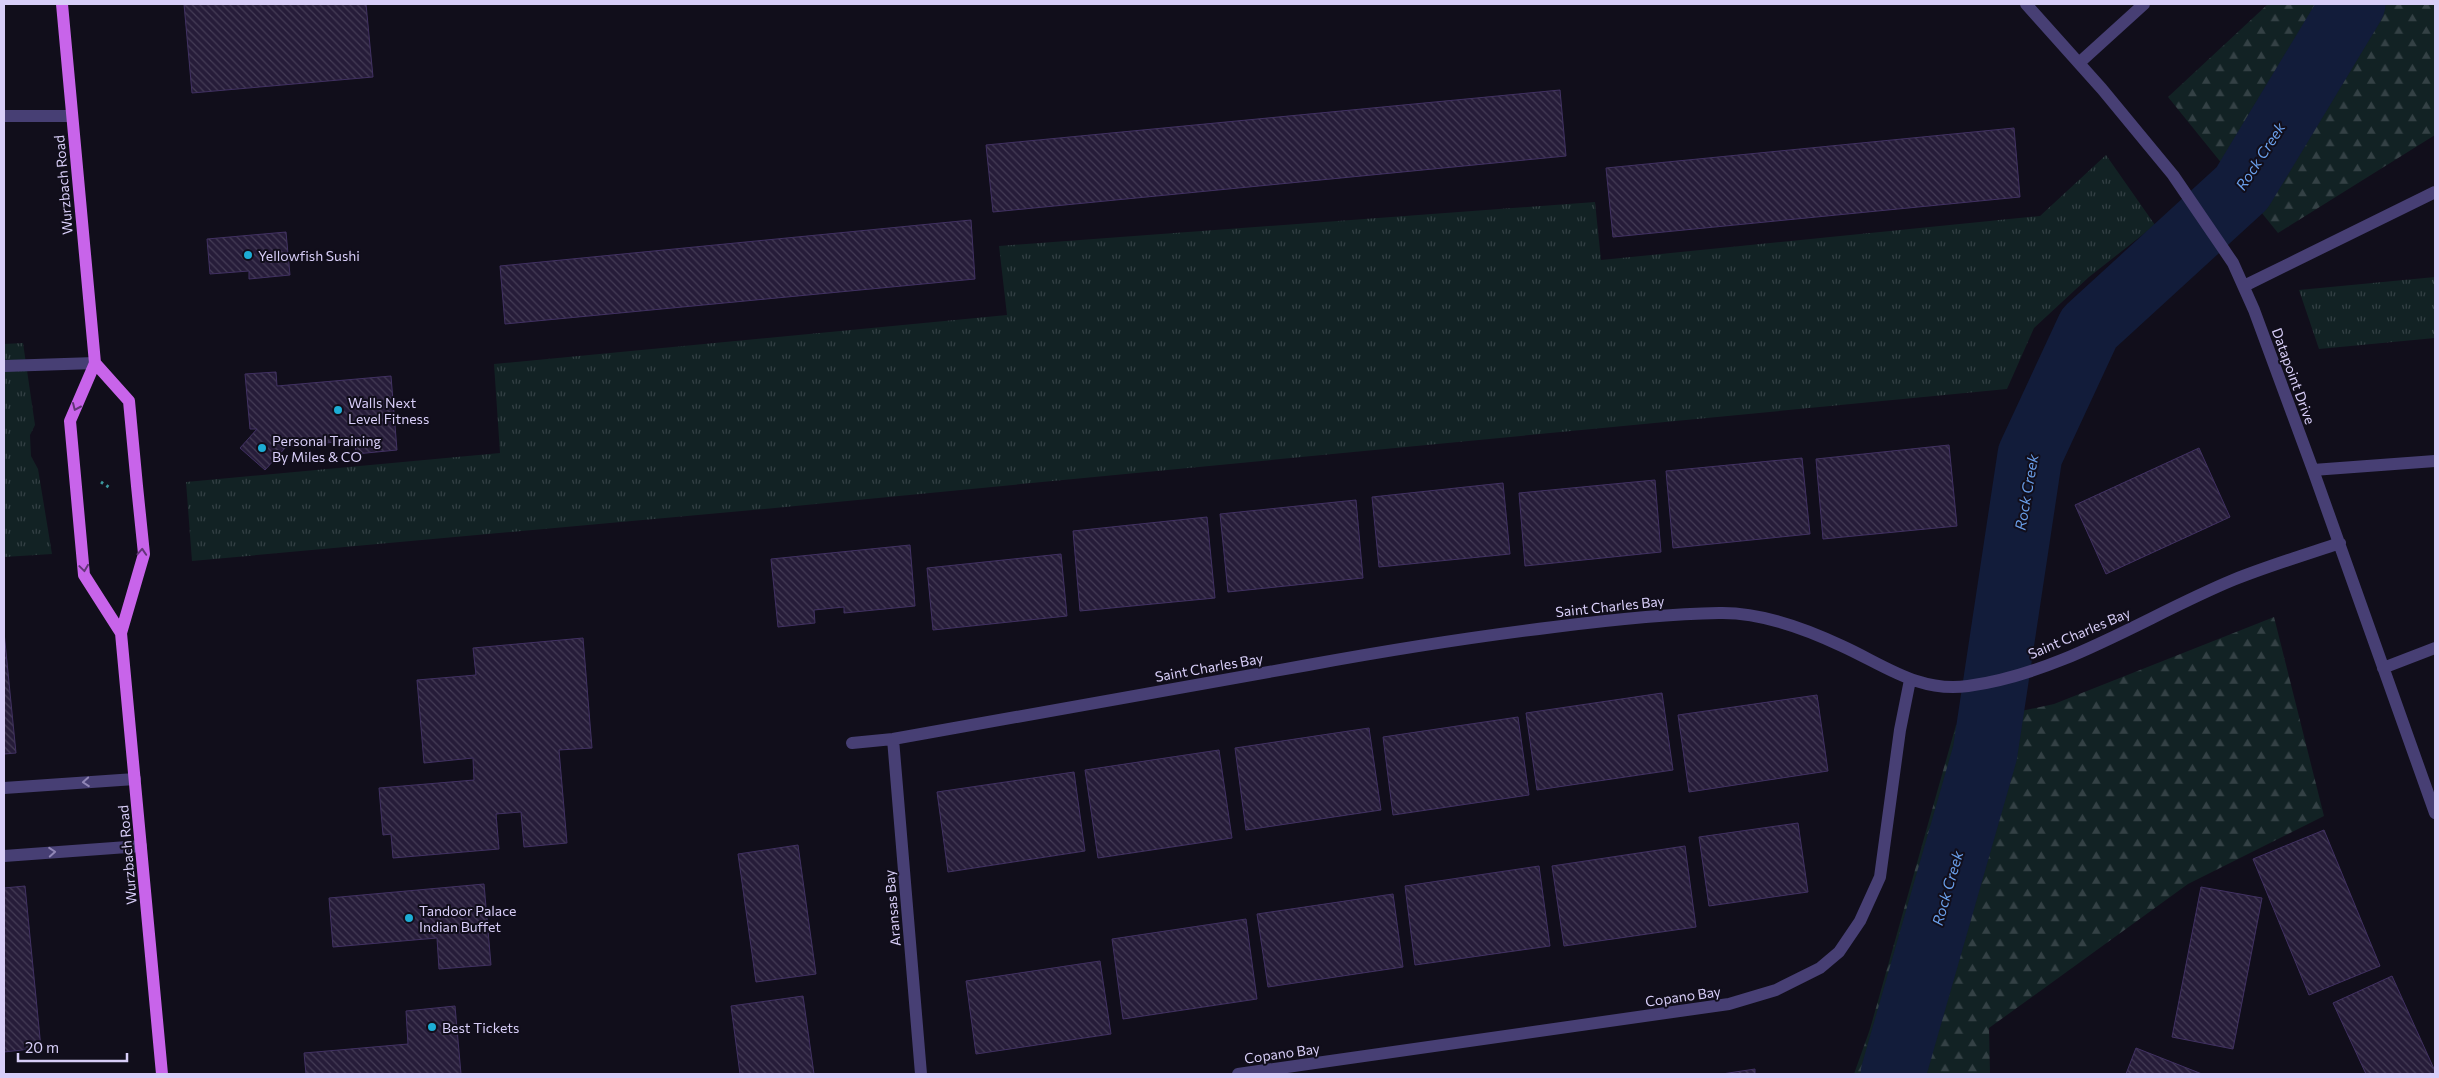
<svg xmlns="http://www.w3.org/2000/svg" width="2439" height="1078" viewBox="0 0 2439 1078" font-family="Commissioner,sans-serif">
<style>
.grass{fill:url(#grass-tufts)}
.forest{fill:url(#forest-firs)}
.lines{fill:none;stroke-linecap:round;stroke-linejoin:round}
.river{stroke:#121c3a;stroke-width:65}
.building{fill:url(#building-back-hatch);stroke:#413162}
.path{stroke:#3c989e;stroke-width:3;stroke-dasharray:2.5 4;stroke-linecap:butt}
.minor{stroke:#473f74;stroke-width:12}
.major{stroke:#c864ea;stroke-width:12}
.oneway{stroke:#633578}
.oneway2{stroke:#9086b6}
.poi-dot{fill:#1dadd5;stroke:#110e1b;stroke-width:2}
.labels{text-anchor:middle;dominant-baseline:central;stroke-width:4;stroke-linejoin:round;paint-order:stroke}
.street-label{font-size:14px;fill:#d8cef8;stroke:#110e1b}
.poi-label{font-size:14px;fill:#d8cef8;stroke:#110e1b;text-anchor:start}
.water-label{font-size:15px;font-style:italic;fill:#6a9fea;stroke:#110e1b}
</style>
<defs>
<pattern id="grass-tufts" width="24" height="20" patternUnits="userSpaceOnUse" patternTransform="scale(1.25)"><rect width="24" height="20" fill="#122224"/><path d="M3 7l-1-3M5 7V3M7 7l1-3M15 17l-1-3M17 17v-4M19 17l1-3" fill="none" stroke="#344145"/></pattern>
<pattern id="forest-firs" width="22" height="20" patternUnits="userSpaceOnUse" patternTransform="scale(1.25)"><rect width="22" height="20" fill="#122224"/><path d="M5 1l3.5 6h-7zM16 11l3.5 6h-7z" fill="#344145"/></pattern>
<pattern id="building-back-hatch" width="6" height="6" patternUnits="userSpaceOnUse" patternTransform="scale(1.25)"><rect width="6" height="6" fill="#261c39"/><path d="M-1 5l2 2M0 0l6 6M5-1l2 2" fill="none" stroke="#453c56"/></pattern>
</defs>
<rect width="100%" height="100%" fill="#110e1b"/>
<path class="grass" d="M2106,155L2155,225L2089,277L2034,328L2007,389L753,510L192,561L186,482L500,453L494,364L1007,315L999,246L1595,202L1601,260L2040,216Z
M2435,277V338L2319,349L2299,290Z
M23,343L35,425L30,435L31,456L38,469L52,554L4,557V344Z"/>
<path class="forest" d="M2268,4H2435V135L2278,233L2168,97Z
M2274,617L2324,816L2188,884L1989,1028L1990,1074H1854L1870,1029L1956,725L2054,704Z"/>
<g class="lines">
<path class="river" d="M1893,1074L1985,753L2030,455L2089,328L2242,188L2353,4"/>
</g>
<path class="building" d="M184,4H366L373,77L192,93Z
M1560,90L1566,156L993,212L986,145Z
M2014,128L2020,197L1613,237L1606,168Z
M971,220L975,279L505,324L500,266Z
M286,232L290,275L249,279V271L210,274L207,239Z
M276,372L277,386L391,376L397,450L356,454L355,440L286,447L265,470L240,448L257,429H250L245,374Z
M1949,445L1957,526L1823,539L1816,459Z
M2199,448L2230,517L2106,574L2075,505Z
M1802,458L1810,534L1673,548L1666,471Z
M1655,480L1661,552L1525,566L1519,493Z
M1503,483L1510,554L1379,567L1372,497Z
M1356,500L1363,578L1228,592L1220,514Z
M1207,517L1215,598L1080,611L1073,531Z
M910,545L915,606L844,613V607L814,610L815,623L778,627L771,559Z
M1061,554L1067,616L933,630L927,568Z
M4,632L16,753L4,754Z
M583,638L592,748L559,750L567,843L524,847L521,812L496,814L499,849L393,858L391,834L383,835L379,788L474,780L473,758L424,763L417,680L476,675L473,648Z
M1662,693L1673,770L1537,790L1526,713Z
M1817,695L1828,771L1689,792L1678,715Z
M1518,717L1529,795L1393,815L1383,737Z
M1369,728L1381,810L1246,830L1235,748Z
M1219,750L1232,838L1098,858L1085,770Z
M1074,772L1085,851L948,872L937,792Z
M1798,823L1808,892L1709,906L1699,837Z
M2324,830L2380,966L2309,995L2253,859Z
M798,845L816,974L756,982L738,854Z
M1685,846L1696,927L1564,946L1552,866Z
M1539,866L1550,946L1415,965L1405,886Z
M484,884L491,965L439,969L437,938L333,947L329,898Z
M25,886L41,1048L4,1052V888Z
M2201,887L2262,898L2233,1049L2172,1037Z
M1393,894L1403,967L1268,987L1257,914Z
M1246,919L1257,999L1123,1019L1112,939Z
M1100,961L1111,1034L976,1054L966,981Z
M2392,976L2435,1071V1074H2366L2333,1003Z
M803,996L814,1074H740L731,1006Z
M455,1006L461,1074H306L304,1053L408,1044L406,1011Z
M2136,1048L2202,1074H2126Z
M1755,1069V1074H1722Z"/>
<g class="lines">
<path class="path" d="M101,482L110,488"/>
<path class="minor" d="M2026,4L2102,89L2173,175L2233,263L2254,310L2313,470L2435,813
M2079,63L2144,4
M4,116H72
M2244,286L2435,192
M4,366L95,363
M2313,470L2435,461
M2383,668L2435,648
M893,739L921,1074
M852,743L893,739C1032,714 1170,689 1308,665C1390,650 1472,637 1554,627C1609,620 1664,614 1719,613C1761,612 1804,628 1842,646C1884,665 1919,693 1968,686C2063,673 2146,616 2233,580C2268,566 2304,555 2340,543
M4,788L135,779
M4,856L141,846
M1238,1074L1729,1004L1776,990L1820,968L1839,952L1860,921L1880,877L1900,730L1910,680"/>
<path class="major" d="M62,4L95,363L70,421L84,575L121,633
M95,363L129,401L137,486L144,554L121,633L162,1074"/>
</g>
<defs><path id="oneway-chevron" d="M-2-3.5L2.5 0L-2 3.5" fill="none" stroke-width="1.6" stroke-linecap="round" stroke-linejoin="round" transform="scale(1.25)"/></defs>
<g class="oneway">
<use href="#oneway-chevron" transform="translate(76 407) rotate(114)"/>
<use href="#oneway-chevron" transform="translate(142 552) rotate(-86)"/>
<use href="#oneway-chevron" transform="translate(84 568) rotate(82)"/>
</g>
<g class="oneway2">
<use href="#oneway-chevron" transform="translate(86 782) rotate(176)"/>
<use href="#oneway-chevron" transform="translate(52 852) rotate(-4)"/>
</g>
<g class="poi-dot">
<circle cx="248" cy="255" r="5"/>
<circle cx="338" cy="410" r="5"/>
<circle cx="262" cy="448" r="5"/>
<circle cx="409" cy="918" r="5"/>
<circle cx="432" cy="1027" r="5"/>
</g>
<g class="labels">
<g class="street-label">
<text transform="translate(63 185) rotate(-95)">Wurzbach Road</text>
<text transform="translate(2294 376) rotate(70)">Datapoint Drive</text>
<text transform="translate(1610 606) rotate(-6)">Saint Charles Bay</text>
<text transform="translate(2079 633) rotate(-23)">Saint Charles Bay</text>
<text transform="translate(1209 667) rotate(-10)">Saint Charles Bay</text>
<text transform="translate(127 855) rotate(-95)">Wurzbach Road</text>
<text transform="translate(892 908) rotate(-95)">Aransas Bay</text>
<text transform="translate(1683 996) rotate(-8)">Copano Bay</text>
<text transform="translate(1282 1053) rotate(-8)">Copano Bay</text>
</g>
<g class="poi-label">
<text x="258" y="255">Yellowfish Sushi</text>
<text x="348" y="402">Walls Next<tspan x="348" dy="16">Level Fitness</tspan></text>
<text x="272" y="440">Personal Training<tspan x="272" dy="16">By Miles &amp; CO</tspan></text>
<text x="419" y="910">Tandoor Palace<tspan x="419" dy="16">Indian Buffet</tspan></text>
<text x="442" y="1027">Best Tickets</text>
</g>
<g class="water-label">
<text transform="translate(2260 156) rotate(-57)">Rock Creek</text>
<text transform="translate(2026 492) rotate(-80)">Rock Creek</text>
<text transform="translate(1947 888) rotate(-74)">Rock Creek</text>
</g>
</g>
<rect width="2439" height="1078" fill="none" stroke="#d8cef8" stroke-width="10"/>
<path d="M18 1053v8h109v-8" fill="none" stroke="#d8cef8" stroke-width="2.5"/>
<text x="25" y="1053" font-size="15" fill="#d8cef8" stroke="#110e1b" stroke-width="4" paint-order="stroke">20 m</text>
</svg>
